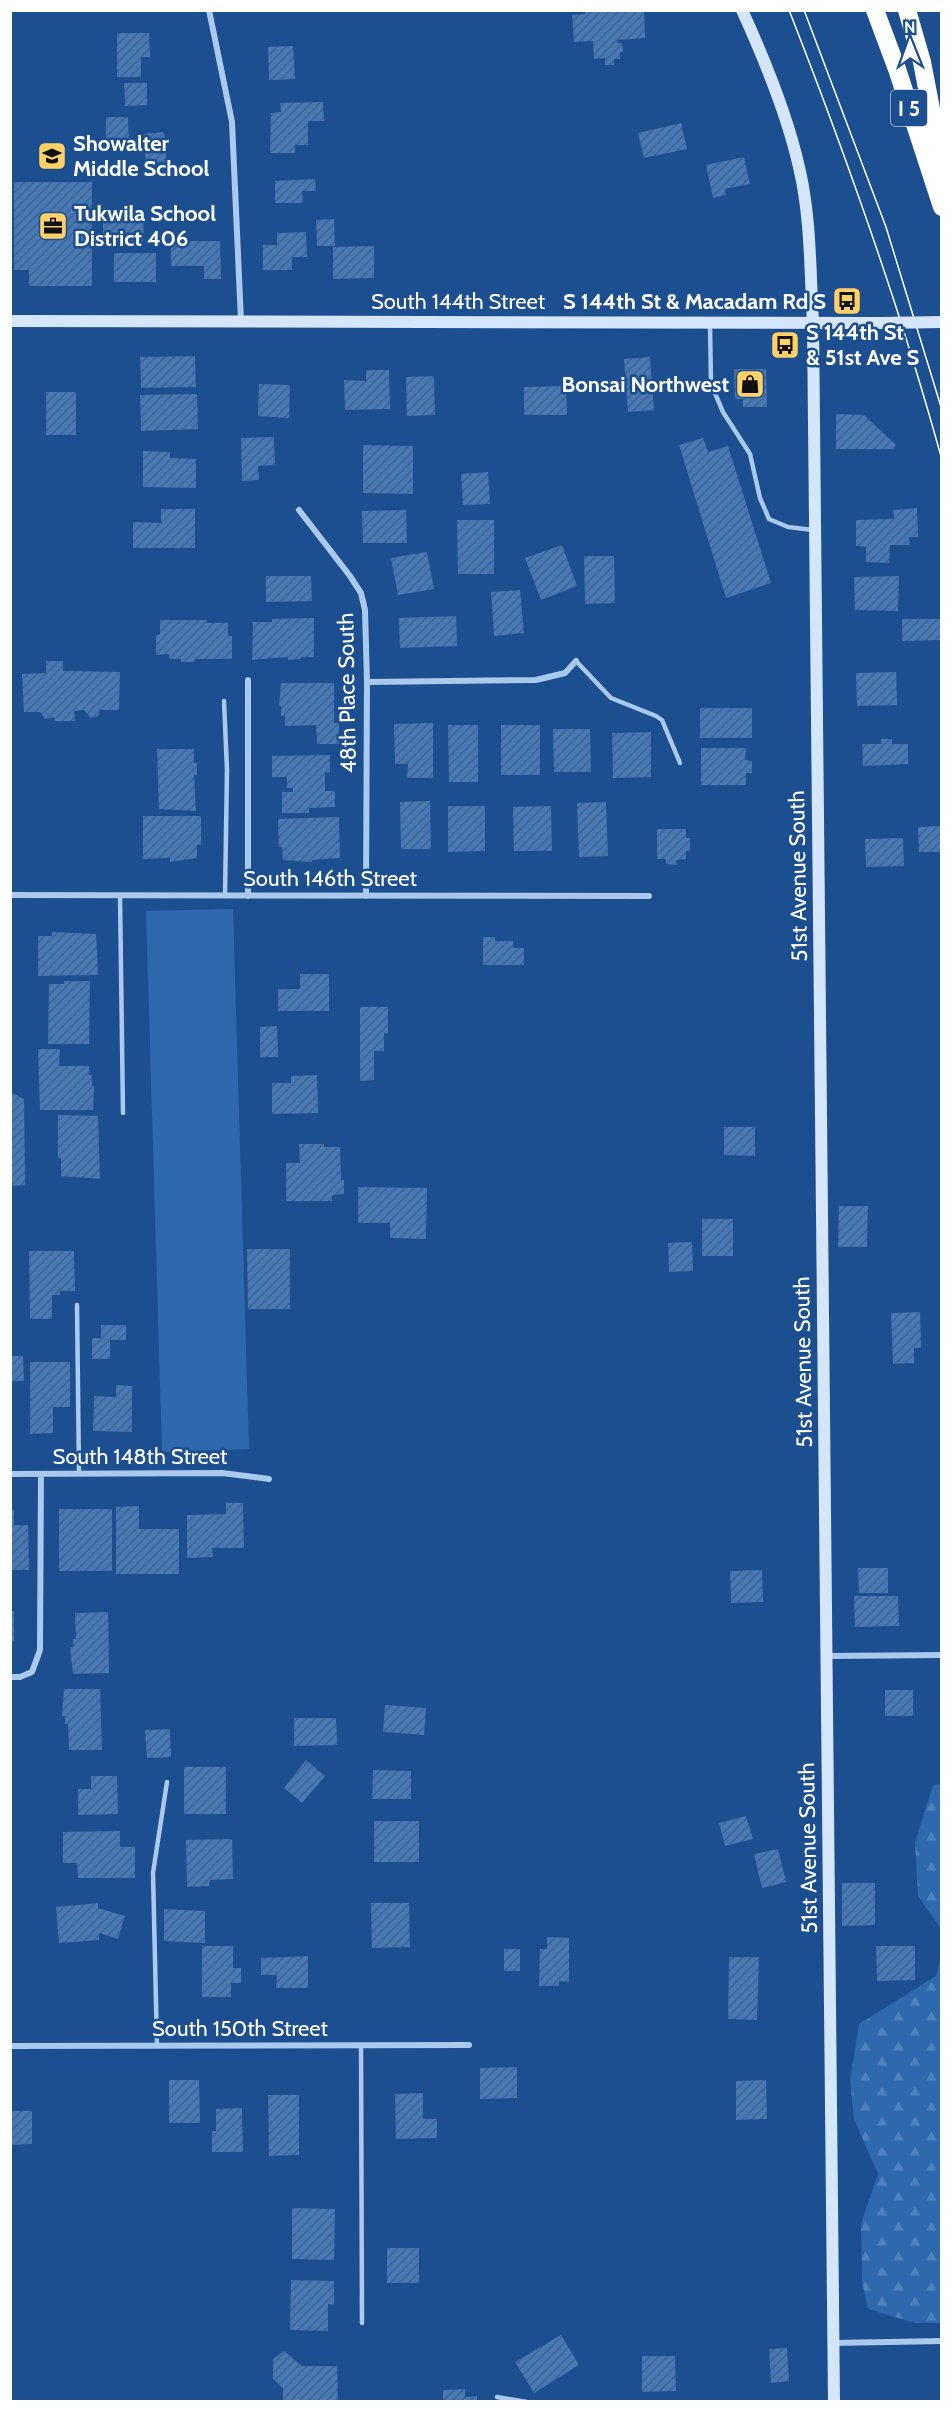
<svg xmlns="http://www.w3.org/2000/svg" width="952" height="2412" viewBox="0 0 952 2412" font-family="Cabin,sans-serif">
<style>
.green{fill:#2e69ad}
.forest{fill:url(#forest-firs)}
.building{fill:url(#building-hatch)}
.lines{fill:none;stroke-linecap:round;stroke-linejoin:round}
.lane{stroke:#a9c9ee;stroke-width:4.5}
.street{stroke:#a9c9ee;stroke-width:6}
.secondary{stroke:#d6e6fa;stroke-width:12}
.highway{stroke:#fff;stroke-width:18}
.tram{stroke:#fff;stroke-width:1.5}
.secondary-bridge{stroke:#d6e6fa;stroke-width:12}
.labels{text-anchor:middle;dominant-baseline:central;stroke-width:5;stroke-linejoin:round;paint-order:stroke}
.shield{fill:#1b4f8f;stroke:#bbcadd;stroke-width:1.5}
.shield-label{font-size:21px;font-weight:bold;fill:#fff}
.poi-label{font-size:22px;font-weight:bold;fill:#fff;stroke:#1b4f8f;text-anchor:start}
.street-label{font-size:22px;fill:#fff;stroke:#1b4f8f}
</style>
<defs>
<pattern id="forest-firs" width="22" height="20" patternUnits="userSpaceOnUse" patternTransform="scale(1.5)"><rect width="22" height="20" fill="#2e69ad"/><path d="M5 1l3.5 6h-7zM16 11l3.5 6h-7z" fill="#4d80b9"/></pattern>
<pattern id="building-hatch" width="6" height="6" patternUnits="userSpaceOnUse" patternTransform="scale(1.5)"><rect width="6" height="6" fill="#4478b7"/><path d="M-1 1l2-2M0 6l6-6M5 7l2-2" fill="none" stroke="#486282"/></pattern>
</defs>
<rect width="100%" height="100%" fill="#1b4f8f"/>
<path class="green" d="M233,909L249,1449L162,1452L146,911Z"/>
<path class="forest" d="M941,1784H942L941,1929L918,1896L915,1842L933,1785Z
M941,1957V2323H915L868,2309L862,2282L861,2224L878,2174L854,2119L850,2080L859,2024L936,1976Z"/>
<path class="building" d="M585,10H644L645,38L617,40L618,43H622L623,52H620V59H614V65H605V58L594,59L593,41L574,42L572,15L585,14Z
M117,33H149L150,57H141V77H117Z
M293,46L295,79L269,80L268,47Z
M124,83H147V105L125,106Z
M323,102L324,121H308V145H295V153H270L271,113L281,112L280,103Z
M106,117H128L129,143L106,144Z
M681,123L687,149L644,158L638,133Z
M164,132L167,162L146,163L144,144L135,152L129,145L143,134Z
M744,157L750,184L725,189L726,195L713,198L706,165Z
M315,179L316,191H302L303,203H275V181Z
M14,182H92V286H29V270H14Z
M103,217L144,218L143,241L103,240Z
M334,219L335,246H317L316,220Z
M306,232L307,257H292V270H263V245H277V233Z
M171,241H220L221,279H204V266H171Z
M374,246V278L333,279V247Z
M114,253H156V282H114Z
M195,356L196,387L141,388L140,357Z
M650,357L654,410L628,412L624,359Z
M734,369H766L767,407H743V399H735Z
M366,370H389L390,409L345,410L344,380L366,381Z
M434,376L435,415L407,416L406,377Z
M259,384L290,385L289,418L258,416Z
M566,386L567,415H524V387Z
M46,392H76V435H46Z
M197,394L198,429L141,431L140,395Z
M836,414L864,415L896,445L894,449H836Z
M274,437L275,465L258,466L259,480L242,481L241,438Z
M703,438L708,452L728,446L771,583L726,598L679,445Z
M363,445L413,446V494L363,493Z
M143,451L170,452V458L196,459V488L143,487Z
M488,472L490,504L463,505L461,474Z
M917,508L918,537H909L910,545H890L889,563L866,562V547L856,546V520L894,519L893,510Z
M161,509H195V548H133V522L161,523Z
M406,510L407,543H363L362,511Z
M457,520H494V574H458Z
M562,545L577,586L541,600L525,558Z
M427,552L434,589L398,595L391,558Z
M584,556H614L615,603L585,604Z
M266,576H311L312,601L266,602Z
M899,576L898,611L855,610L854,577Z
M520,590L524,633L494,636L491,592Z
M456,616L457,646L400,648L399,618Z
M314,618V657H301V659L288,660V657L252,660L253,622H272V619Z
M902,619H942V640L902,641Z
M160,620H207V623H228V636H232V659H195V662H181V659H169V654L156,655V635L160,634Z
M46,661H63V671L120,672L119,710H100L98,716L91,718L84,710L74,711L75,721H55L54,717L45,719L40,712H24L22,674L46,673Z
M896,672L897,705L857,706L856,673Z
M281,683H334V723H339V744H317L316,725L285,726V716H281V706H279Z
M700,708H752V738H700Z
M433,723V778H407L408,764H395L394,724Z
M448,725H478V782H449Z
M501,725H540V775H501Z
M553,729H590L591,772H554Z
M651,732V777L613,778L612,733Z
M881,739H892V744H908V764L863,766L862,744H881Z
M701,748H746L745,760L752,761V773H746V785H701Z
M157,749H194V763H197V775H194L196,811L159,809Z
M330,755V772L325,773V791H335V807L309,808V813H282V792H293V788H287V777H272V756Z
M430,801L431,849H401L400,802Z
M606,802L608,856L579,857L577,803Z
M448,806H485V851L448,852Z
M551,806L552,851H514L513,807Z
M143,816H201V845H197V858L170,862V858L143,859Z
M339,817L340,858L312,860V862L283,860L282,847H279L278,819Z
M942,826V852H919L918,827Z
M657,829H686V838H690V851H686V859L676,860L677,865L666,864V859H657Z
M903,838L904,866L866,867L865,839Z
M52,932L96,934L98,975L38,976V936H52Z
M483,937H495V941H513V948H524V965H483Z
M300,974H329V1011H278V989H300Z
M64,981H90L89,1044H48L49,984H64Z
M360,1007H388V1033H384V1051H374V1080L360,1081Z
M277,1026L278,1057H260V1027Z
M38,1049H60L59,1066H89V1075H92V1086H94L93,1110H40Z
M317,1075L318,1113L272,1114V1083H291V1076Z
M10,1092L24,1099L25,1185L10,1186Z
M58,1115L98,1116L100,1179L61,1176V1158H58Z
M724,1127H755V1156L724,1155Z
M299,1144H324V1147H340L341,1180H344V1194L332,1195V1201H286V1163H300Z
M358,1187L427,1188L426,1239L390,1238V1223H358Z
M839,1206H868L867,1247H838Z
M702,1219H733V1256H702Z
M692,1242L693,1271L669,1272L668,1243Z
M247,1249H290V1309H248Z
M29,1251H74L75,1291H60V1295H52V1319H30Z
M920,1312L921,1348H914V1363L893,1364L891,1313Z
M101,1325H126V1340H110V1359H92V1338H101Z
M10,1356H23L24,1381H10Z
M30,1362H70V1407H53V1433L30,1434Z
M116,1385L132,1386V1432L93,1431L94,1396L116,1397Z
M226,1503H243L244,1548H212L213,1557L187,1558V1515L226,1514Z
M139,1506V1529H179V1574H116V1507Z
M59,1509H112V1571H59Z
M10,1510H14V1525H28L29,1570H10Z
M858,1568H888V1593H859Z
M762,1570L763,1602L731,1603L730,1571Z
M854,1596H898L899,1626L855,1627Z
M10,1611H14V1641H10Z
M108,1612L109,1673L73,1674L70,1647H73V1639H76L75,1613Z
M64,1689H100L102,1750H69L68,1724H65V1716H62Z
M885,1690H913V1716H885Z
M385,1705L426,1708L424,1735L383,1732Z
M294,1718H336L337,1745L294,1746Z
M170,1729L171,1757L147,1758L145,1730Z
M306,1760L325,1776L302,1803L284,1788Z
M184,1767H226V1814H184Z
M373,1770L411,1771V1799H372Z
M91,1776H117L118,1814L78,1815V1789H91Z
M746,1816L753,1839L725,1846L719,1823Z
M374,1821H419V1862H374Z
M120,1831V1847H135V1878H78L77,1863H63V1832Z
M232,1839L233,1879L210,1880L209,1886L187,1887L186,1840Z
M778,1849L786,1882L762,1888L754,1854Z
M842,1883H875V1925L842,1926Z
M98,1903V1908L125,1916L118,1939L99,1933V1940L59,1943L56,1907Z
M371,1903H409L410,1947L372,1948Z
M164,1909L205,1911V1943L164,1941Z
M547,1937L569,1938V1982L559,1981V1986H539L540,1949H547Z
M202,1946H233V1968H241V1983H231V1997H202Z
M876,1946H915V1980L877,1981Z
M504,1949H520V1971H504Z
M308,1956V1988H276L277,1975H261V1958Z
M729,1957H759L757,2020L728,2019Z
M517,2067V2098L480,2099V2068Z
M169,2080H199L200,2123H169Z
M766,2080L767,2119L736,2120V2081Z
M423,2093V2119H437V2138L396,2139L395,2094Z
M268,2095H299V2155L269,2156Z
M242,2108L243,2152H212V2131H216V2109Z
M10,2111H32V2144L10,2145Z
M292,2208L335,2209L334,2260L292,2259Z
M387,2248H419V2283H387Z
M291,2280L334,2281V2305L328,2304V2331L290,2330Z
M561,2335L579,2365L534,2393L515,2362Z
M787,2348L789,2381L771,2383L769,2349Z
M284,2351L302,2366H337L338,2402H283V2388L273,2379V2359Z
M642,2356H675L676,2391L642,2392Z
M465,2389V2397L477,2396V2402H443V2390Z"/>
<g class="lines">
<path class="lane" d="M710,325L711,384L723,412L750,454L760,498L769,519L788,527L813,530
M576,661L611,698L656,716L662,720L680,763
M224,701L227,770L225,896
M120,896L123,1113
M77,1305L79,1473
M157,2046L153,1873L167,1782
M361,2046L362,2323
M497,2397L527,2402"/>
<path class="street" d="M209,10L232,122L241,321
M299,510L350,576L361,593L365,610L367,682L366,896
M367,682L536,680L565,673L576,661
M10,895L649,896
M248,896V680
M10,1474L222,1473L269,1479
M827,1656L942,1655
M10,1677H20L32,1672L40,1650L41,1474
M10,2046L469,2045
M834,2343L942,2341"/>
<path class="secondary" d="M742,10C763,56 788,118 799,167C811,217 810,271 813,323L834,2402
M10,321L882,323"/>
<path class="highway" d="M875,10L897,69L942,207
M907,10L922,62L942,166"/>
<path class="tram" d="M789,10C847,158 900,307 942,460
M804,10L886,227L942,410"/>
<path class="secondary-bridge" d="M882,323L942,322"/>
</g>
<defs>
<g id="school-square" transform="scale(1.5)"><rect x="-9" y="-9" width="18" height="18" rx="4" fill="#ffd166" stroke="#1b4f8f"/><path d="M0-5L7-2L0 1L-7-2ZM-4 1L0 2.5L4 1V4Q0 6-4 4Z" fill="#111"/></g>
<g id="office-square" transform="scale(1.5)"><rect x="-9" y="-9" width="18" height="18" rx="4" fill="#ffd166" stroke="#1b4f8f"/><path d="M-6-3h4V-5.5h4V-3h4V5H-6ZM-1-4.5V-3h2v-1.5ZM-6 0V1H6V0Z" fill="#111"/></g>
<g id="bus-square" transform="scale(1.5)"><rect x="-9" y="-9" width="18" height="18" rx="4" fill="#ffd166" stroke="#1b4f8f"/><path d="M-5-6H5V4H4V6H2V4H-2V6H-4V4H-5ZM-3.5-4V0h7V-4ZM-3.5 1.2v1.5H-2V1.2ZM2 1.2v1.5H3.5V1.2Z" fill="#111"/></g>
<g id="shop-square" transform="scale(1.5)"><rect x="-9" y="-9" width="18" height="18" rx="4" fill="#ffd166" stroke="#1b4f8f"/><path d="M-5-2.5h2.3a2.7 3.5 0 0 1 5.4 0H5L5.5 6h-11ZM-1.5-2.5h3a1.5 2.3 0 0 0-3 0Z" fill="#111"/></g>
</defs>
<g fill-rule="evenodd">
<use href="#school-square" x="52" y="156"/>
<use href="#office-square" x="53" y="226"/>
<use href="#bus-square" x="847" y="301"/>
<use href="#bus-square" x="785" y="345"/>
<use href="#shop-square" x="750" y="384"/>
</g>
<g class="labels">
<rect class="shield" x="891" y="90" width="36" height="36" rx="4.5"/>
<g class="shield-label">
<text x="909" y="108">I 5</text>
</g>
<g class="poi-label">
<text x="73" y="143">Showalter<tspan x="73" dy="25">Middle School</tspan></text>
<text x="74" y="213">Tukwila School<tspan x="74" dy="25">District 406</tspan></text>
<text x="826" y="301" text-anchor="end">S 144th St &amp; Macadam Rd S</text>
<text x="806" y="332">S 144th St<tspan x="806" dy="25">&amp; 51st Ave S</tspan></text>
<text x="729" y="384" text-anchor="end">Bonsai Northwest</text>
</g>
<g class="street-label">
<text x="458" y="301">South 144th Street</text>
<text transform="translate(347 693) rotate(-91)">48th Place South</text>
<text transform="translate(798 876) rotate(-91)">51st Avenue South</text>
<text x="330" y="878">South 146th Street</text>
<text transform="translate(803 1362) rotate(-91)">51st Avenue South</text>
<text x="140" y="1456">South 148th Street</text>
<text transform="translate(808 1848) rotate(-91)">51st Avenue South</text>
<text x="240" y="2028">South 150th Street</text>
</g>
</g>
<rect width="952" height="2412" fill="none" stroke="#ffffff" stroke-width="24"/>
<g transform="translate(910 42) rotate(359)" stroke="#1b4f8f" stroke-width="4.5" paint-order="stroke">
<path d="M0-4.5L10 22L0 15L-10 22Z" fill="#ffffff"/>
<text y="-9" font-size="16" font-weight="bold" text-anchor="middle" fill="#ffffff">N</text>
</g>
</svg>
